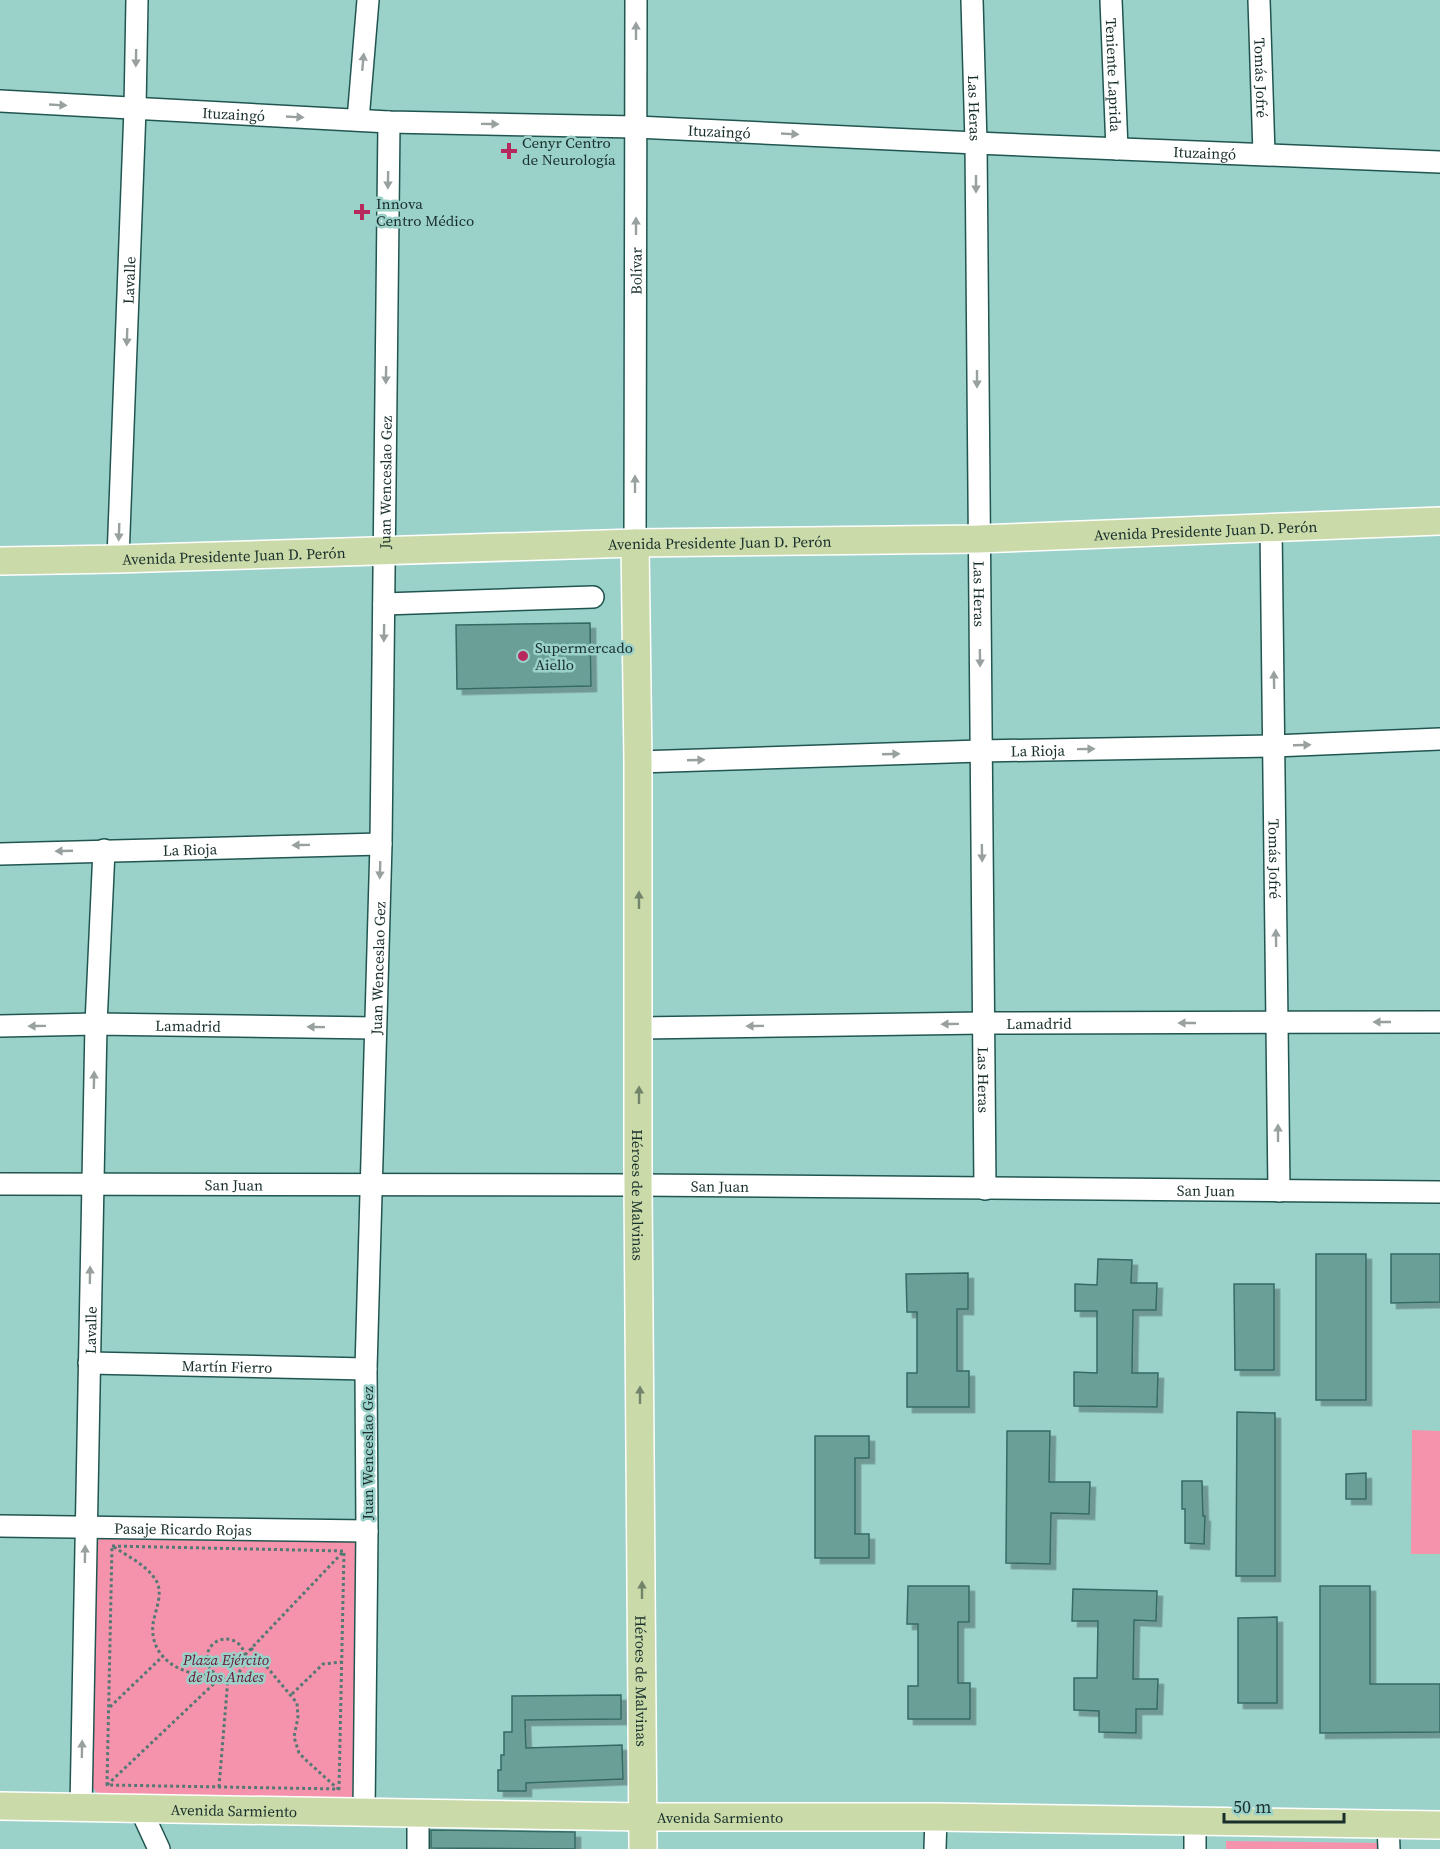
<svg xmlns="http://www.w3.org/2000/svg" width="1440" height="1849" viewBox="0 0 1440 1849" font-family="'Source Serif 4',serif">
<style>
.green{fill:#f693ac}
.building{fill:#6a9f97;stroke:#366a64;stroke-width:1.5;filter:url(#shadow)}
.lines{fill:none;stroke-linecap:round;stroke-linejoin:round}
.minor-casing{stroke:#215650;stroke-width:24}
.major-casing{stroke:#fff;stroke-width:30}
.path{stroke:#547974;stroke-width:3;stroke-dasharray:3 3;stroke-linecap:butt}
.minor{stroke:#fff;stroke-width:21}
.major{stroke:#cadba9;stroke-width:27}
.oneway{fill:#98a1a0}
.oneway2{fill:#72856a}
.poi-dot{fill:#b7295c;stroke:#9ad1c9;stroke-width:2}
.labels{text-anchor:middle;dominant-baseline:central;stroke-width:5;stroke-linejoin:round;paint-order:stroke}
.street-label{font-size:15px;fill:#192f2c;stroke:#9ad1c9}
.poi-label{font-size:15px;fill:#192f2c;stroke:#9ad1c9;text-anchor:start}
.park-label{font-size:15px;font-style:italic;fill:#661933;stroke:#9ad1c9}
</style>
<defs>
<filter id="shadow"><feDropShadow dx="5.5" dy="5.5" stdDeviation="0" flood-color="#0004"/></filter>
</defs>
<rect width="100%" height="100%" fill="#9ad1c9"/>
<path class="green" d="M1412,1430L1440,1431V1554H1411Z
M104,1535L353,1538L359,1543L354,1796L350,1800L100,1794L96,1792L91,1785L96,1543Z
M1226,1841L1377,1843V1849H1226Z"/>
<path class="building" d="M590,623L591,686L457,689L456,625Z
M1316,1254H1366V1400H1316Z
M1391,1254H1440V1302L1391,1303Z
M1098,1259L1132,1260L1131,1283H1157L1156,1310H1133L1132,1373H1158L1157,1407L1074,1406V1372L1097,1373V1311H1075V1284L1097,1285Z
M968,1273V1309H957V1371H969V1407H907V1373H917V1312H907L906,1274Z
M1234,1284H1274V1370H1235Z
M1237,1412L1275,1413V1576H1236Z
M1007,1431H1050L1049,1482H1090L1089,1514L1051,1513L1050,1564L1006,1563Z
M815,1436H869V1458H855V1534H869V1558H815Z
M1366,1473V1499H1346V1474Z
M1182,1481H1202L1203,1516H1205L1204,1544L1185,1543V1509H1182Z
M908,1586H969V1622H958V1683H970V1719H908V1686H918V1624H907Z
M1320,1586H1370V1684H1440V1732L1320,1733Z
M1073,1589L1157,1591L1156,1621L1134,1620L1133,1679H1158L1157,1709H1136V1733L1099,1732V1711L1074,1710V1678H1097L1098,1621H1072Z
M1277,1617V1703H1238V1618Z
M621,1695V1719L525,1720L526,1748L622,1745L623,1779L526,1783V1791H498V1770H501V1755H504V1732H512V1696Z
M431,1830L575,1832V1849L431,1848Z"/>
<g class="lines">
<g class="minor-casing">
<g id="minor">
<path id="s1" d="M972,0L976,143L985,1189"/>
<path id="s2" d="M1111,0L1117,149"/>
<path id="s3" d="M1259,0L1264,154"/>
<path id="s4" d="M0,101L389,122L636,127L976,143L1440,162"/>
<path d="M358,120L368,0"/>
<path id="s5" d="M1271,527L1279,1191"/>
<path id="s6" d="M635,543L636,0"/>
<path id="s7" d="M118,559L135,109L137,0"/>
<path d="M384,604L593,597"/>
<path id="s8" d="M638,762L980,751L1274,746L1440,739"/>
<path id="s9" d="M0,854L381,844"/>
<path id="s10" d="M0,1026L96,1024L375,1028"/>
<path id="s11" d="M639,1028L983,1023L1440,1022"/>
<path id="s12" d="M0,1184L638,1185L1440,1192"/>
<path id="s13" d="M89,1363L366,1369"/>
<path id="s14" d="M0,1526L367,1531"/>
<path id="s15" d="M81,1808L96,1024L104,850"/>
<path d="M141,1810L159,1849"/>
<path id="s16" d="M364,1812L367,1531L366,1369L381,844L389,122"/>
<path d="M418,1813V1849"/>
<path d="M1195,1820V1849"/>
<path d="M1388,1823L1389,1849"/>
<path d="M935,1849L936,1817"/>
</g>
</g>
<g class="major-casing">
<g id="major">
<path id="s17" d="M635,543L638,762V1185L643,1849"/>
<path id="s18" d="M0,561L118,559L635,543L978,539L1440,521"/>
<path id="s19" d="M0,1806L643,1817H936L1440,1825"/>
</g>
</g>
<path class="path" d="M112,1546L344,1551L339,1789L107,1785Z
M114,1547C129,1557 148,1566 157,1582C163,1595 155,1611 153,1624C149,1659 184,1678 215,1674
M207 1658a19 19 0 1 1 38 0a19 19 0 1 1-38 0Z
M251,1648L297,1703L298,1717L294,1737L299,1753L307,1761L338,1789
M245,1655L343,1552
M292,1694L323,1664L342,1662
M110,1707L163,1656
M107,1785L221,1677
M219,1787L228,1678"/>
<use href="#minor" class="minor"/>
<use href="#major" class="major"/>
</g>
<defs><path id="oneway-solid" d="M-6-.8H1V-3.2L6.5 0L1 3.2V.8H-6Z" transform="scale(1.5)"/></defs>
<g class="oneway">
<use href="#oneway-solid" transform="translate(636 31) rotate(-90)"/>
<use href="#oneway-solid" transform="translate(136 58) rotate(91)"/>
<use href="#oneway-solid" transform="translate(363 62) rotate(-85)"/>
<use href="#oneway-solid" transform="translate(58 105) rotate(3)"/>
<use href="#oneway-solid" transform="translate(295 117) rotate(3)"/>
<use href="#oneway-solid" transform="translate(490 124) rotate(1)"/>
<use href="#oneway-solid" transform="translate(790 134) rotate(3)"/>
<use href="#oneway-solid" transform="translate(388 180) rotate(91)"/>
<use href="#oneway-solid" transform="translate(976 184) rotate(90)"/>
<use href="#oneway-solid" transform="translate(636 226) rotate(-90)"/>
<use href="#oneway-solid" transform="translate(127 337) rotate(92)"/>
<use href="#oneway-solid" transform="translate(386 375) rotate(91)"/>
<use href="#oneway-solid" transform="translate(977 379) rotate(90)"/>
<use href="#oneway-solid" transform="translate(635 484) rotate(-90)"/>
<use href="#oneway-solid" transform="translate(119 532) rotate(92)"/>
<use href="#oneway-solid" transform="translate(384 633) rotate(91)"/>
<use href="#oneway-solid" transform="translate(980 658) rotate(89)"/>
<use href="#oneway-solid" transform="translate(1274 680) rotate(-91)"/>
<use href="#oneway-solid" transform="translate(1302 745) rotate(-2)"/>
<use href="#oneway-solid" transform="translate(1086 749) rotate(-1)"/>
<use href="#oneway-solid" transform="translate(891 754) rotate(-2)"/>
<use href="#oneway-solid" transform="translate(696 760) rotate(-2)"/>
<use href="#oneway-solid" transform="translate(301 845) rotate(179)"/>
<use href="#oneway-solid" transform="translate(64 851) rotate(178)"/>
<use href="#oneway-solid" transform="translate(982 853) rotate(89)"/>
<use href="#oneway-solid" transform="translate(380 870) rotate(92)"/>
<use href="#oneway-solid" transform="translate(1276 938) rotate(-91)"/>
<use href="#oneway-solid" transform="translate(1382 1022) rotate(180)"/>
<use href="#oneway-solid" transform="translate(1187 1023) rotate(180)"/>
<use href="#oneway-solid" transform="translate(950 1024) rotate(179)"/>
<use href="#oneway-solid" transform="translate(37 1026) rotate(179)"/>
<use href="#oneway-solid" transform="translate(755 1026) rotate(179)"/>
<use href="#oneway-solid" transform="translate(316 1027) rotate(-179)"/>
<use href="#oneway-solid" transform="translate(94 1080) rotate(-89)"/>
<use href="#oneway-solid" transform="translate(1278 1133) rotate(-90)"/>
<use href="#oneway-solid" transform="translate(90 1275) rotate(-89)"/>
<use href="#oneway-solid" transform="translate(85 1554) rotate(-89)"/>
<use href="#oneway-solid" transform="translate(82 1749) rotate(-89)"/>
</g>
<g class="oneway2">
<use href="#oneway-solid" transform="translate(639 900) rotate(-90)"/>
<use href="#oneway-solid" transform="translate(639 1095) rotate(-90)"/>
<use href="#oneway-solid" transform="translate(640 1395) rotate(-90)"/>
<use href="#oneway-solid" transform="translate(642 1590) rotate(-90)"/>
</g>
<g class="poi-dot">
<path d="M506 142h6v6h6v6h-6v6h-6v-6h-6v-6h6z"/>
<path d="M359 203h6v6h6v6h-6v6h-6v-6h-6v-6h6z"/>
<circle cx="523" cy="656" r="6"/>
</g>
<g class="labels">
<g class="street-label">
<text stroke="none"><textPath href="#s2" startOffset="75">Teniente Laprida</textPath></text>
<text stroke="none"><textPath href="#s3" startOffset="78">Tomás Jofré</textPath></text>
<text stroke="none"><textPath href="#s1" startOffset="108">Las Heras</textPath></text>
<text stroke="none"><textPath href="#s4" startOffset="234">Ituzaingó</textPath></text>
<text stroke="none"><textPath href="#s4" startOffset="720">Ituzaingó</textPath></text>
<text stroke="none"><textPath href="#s4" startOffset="1206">Ituzaingó</textPath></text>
<text stroke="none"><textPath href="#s6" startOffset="272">Bolívar</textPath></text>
<text stroke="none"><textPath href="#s7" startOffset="279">Lavalle</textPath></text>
<text stroke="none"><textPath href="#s16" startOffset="1330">Juan Wenceslao Gez</textPath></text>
<text stroke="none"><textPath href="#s18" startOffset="1206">Avenida Presidente Juan D. Perón</textPath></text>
<text stroke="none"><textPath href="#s18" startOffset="720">Avenida Presidente Juan D. Perón</textPath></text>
<text stroke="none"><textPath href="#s18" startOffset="234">Avenida Presidente Juan D. Perón</textPath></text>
<text stroke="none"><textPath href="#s1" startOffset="594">Las Heras</textPath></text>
<text stroke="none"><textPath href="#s8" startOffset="400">La Rioja</textPath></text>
<text stroke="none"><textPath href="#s9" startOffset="190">La Rioja</textPath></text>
<text stroke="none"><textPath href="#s5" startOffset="332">Tomás Jofré</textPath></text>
<text stroke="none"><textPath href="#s16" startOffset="844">Juan Wenceslao Gez</textPath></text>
<text stroke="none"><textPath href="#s11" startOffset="400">Lamadrid</textPath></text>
<text stroke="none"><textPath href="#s10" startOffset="188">Lamadrid</textPath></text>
<text stroke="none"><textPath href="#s1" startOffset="1080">Las Heras</textPath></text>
<text stroke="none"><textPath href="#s12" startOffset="234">San Juan</textPath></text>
<text stroke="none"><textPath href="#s12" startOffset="720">San Juan</textPath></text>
<text stroke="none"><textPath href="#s12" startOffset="1206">San Juan</textPath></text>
<text stroke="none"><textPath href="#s17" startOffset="652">Héroes de Malvinas</textPath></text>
<text stroke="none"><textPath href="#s15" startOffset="478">Lavalle</textPath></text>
<text stroke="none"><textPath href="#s13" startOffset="138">Martín Fierro</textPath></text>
<text transform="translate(367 1453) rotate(-90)">Juan Wenceslao Gez</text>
<text stroke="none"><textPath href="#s14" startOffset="183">Pasaje Ricardo Rojas</textPath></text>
<text stroke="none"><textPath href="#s17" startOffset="1138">Héroes de Malvinas</textPath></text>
<text stroke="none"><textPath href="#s19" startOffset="234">Avenida Sarmiento</textPath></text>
<text stroke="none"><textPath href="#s19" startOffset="720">Avenida Sarmiento</textPath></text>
</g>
<g class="poi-label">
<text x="522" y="142">Cenyr Centro<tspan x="522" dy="17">de Neurología</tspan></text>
<text x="376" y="203">Innova<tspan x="376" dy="17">Centro Médico</tspan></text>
<text x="535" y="647">Supermercado<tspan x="535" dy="17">Aiello</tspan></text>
</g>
<g class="park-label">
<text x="226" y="1659">Plaza Ejército<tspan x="226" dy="17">de los Andes</tspan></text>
</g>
</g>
<path d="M1224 1813v9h120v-9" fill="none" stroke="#192f2c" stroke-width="3"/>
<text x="1233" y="1813" font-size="18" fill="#192f2c" stroke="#9ad1c9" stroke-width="4.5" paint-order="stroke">50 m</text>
</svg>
